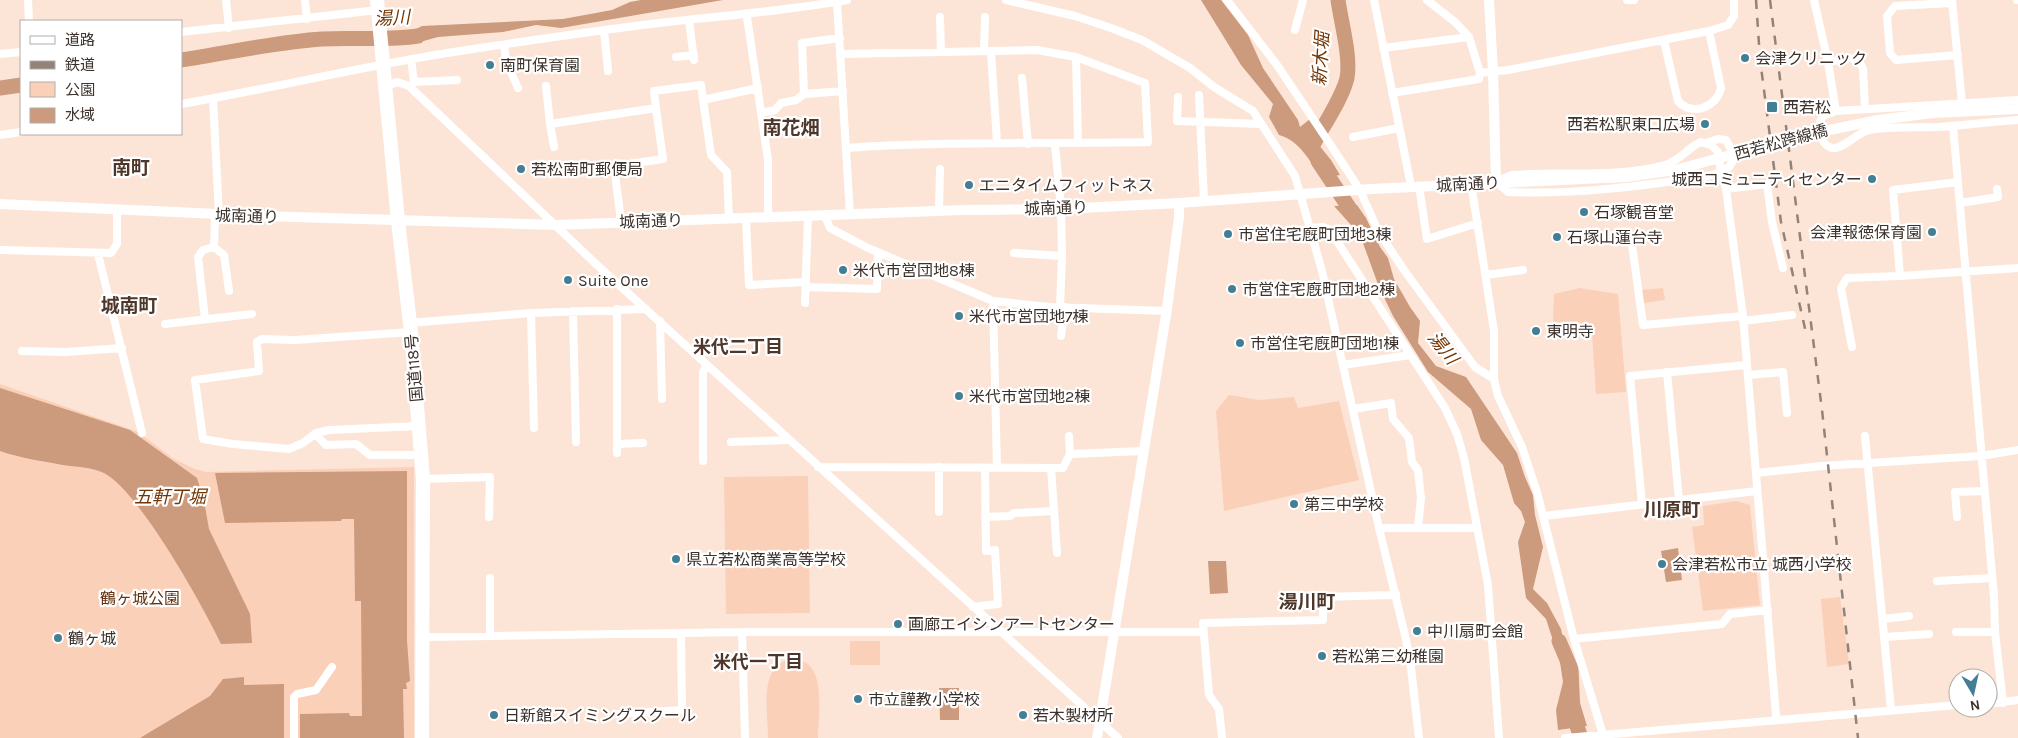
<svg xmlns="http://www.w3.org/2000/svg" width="2018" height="738" viewBox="0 0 2018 738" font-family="Karla,'Noto Sans JP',sans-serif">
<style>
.green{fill:#fbd0b8}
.water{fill:#cc9a7d}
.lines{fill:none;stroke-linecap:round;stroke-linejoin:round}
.river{stroke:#cc9a7d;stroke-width:15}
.street{stroke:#fff;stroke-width:8}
.secondary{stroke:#fff;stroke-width:10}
.highway{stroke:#fff;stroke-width:14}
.rail{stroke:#928278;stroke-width:2.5;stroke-dasharray:9 9;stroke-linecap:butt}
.poi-dot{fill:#427f95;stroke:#fff;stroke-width:2}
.labels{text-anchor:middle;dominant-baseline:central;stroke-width:4.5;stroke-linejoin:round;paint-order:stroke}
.poi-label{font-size:16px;fill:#3c312b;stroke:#fff;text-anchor:start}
.street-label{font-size:16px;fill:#3c312b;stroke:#fff}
.park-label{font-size:16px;fill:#623211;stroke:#fff}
.water-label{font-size:18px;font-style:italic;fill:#743604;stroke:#fff}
.neighbourhood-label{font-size:18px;font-weight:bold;fill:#4e372a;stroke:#fff}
.quarter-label{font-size:19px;font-weight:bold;fill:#4e372a;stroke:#fff}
</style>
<rect width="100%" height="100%" fill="#fce5d7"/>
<path class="green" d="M1580,288L1618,294L1626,392L1596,394L1592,333L1553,324L1554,294Z
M1663,288L1665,300L1644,303L1642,290Z
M0,384L138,432L174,459L195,469L206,472L414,467V738H0Z
M1229,395L1259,400L1294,397L1298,408L1339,401L1359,480L1224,511L1216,411Z
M808,476L810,613L726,614L724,477Z
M1736,501L1750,505L1760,605L1703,611L1692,527L1704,525L1703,506Z
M1840,597L1849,664L1827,667L1821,599Z
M850,641H880V665H850Z
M789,659C829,656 818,712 818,738H768C768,712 758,668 789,659Z"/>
<path class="water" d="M641,0H723L561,28L536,25L503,32L438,37L420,42H406L398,38L422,26L563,19L612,10L630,2Z
M1201,0H1221L1248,35L1263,68L1298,120L1300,127L1310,119L1323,135L1318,144L1331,160L1340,175L1321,178C1310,161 1300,141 1279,135L1269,117L1273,104L1241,65Z
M1357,205L1366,218L1380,247L1388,258L1394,279L1410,307L1420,321L1418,343L1436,366L1466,377L1517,453L1525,477L1533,495L1535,515L1543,547L1533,589L1547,603L1561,629L1567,660L1587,726L1558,730L1556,710L1563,682L1560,662L1546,619L1526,598L1518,542L1525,522L1521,511L1514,503L1503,465L1481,440L1471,409L1428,372L1393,316L1379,287L1360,235L1334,206Z
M0,388L130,430L197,478L204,501L209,529L250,614L252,643L221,644C203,606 139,491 104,473C91,467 76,467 63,465C42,461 20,458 0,451Z
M407,471V641L410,681L406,683L407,689H403L404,738H300V714L349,713L350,716H362L361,601H355L354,519H342L341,521L225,523L215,473Z
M1678,548L1682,580L1666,582L1661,551Z
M1226,561L1228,593L1210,594L1208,561Z
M244,677V685L284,684V738H140L210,696L223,679Z
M939,688H959V720H940Z"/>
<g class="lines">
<path class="river" d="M181,60C228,53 275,42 322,39C354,37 386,41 418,36
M0,88L21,85
M1313,145C1323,126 1342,99 1347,78C1351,57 1341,22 1338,0
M1318,161L1358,221
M1559,641L1571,669L1573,714L1581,738"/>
<path class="street" d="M28,0L29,21
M226,0L229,28
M305,0L307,19
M1006,0L1075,16L1111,28L1142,40L1190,68L1214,87L1253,111L1295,176L1322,271L1379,528L1404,631L1410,659L1419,738
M1227,0L1277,65L1330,144L1360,190L1378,231L1404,270L1475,367L1494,379L1498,396L1522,447L1537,492L1574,639L1604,738
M1374,0L1411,186
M1427,0L1455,22L1469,37L1480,73L1508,70L1709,31L1728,25L1734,16V0
M1627,0H1634
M1814,0L1828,62L1836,111
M1952,0L1962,103
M2017,0H2018
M837,2L850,215
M1952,3L1895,6L1887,16L1890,53L1896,60L1958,55
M747,17L768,160V210L770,218
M940,17L941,51
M689,20L694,60
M1295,30L1303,0
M604,31L608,71
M181,32L378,10
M1664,41L1678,101C1692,117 1717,107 1721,88L1709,31
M504,45L506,61L518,88
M1383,48L1469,37
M984,51L985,17
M991,51L997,143
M0,54L21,52
M841,54L1037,50L1076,57L1145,83L1148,142C1047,144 946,141 846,148
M676,57L694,55
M1076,57L1078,143
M1828,62L1850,58L1859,61L1863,69L1865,109
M1022,78L1028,144
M414,82L457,80
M411,86L414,82L411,59
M546,86L550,124
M385,87L397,82L409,86L596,264L1118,738
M1392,93L1479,79L1480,73
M804,94L802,43L840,38
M1199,95L1204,200
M1178,97L1177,121L1261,124
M213,99L219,215
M703,100L758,88
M2018,100L1836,111L1823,116C1816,125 1820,145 1832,148C1843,150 1856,133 1869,130C1891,126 1916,128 1938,127C1965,125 1991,122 2018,120
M181,104C275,88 367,65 460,51C526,41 593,31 659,23C722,16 785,11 847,0
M761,113L775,110L781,103L796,100L804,94L843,91
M1953,126L1994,597L1995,632L2003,703
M0,135L21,132
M1353,137L1399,128
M1701,142L1711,145L1718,152L1721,172L1708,176C1642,186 1575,195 1508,192L1496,182L1511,175C1562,171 1615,178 1665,165C1680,161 1687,148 1701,142Z
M1706,143L1718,139L1726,140L1733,153V161L1729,167L1722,171
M1055,144L1061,209L1062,256L1060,307
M554,147L550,124L656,108L654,91L701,85L711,155L727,172L729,219
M1721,172L1726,189L1743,316L1776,716
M1471,183L1494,331V379
M1419,186L1427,239L1478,223
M1726,189L1767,184L1772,222L1783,268
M1960,203L1998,197L1997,189
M939,211L940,169
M825,216L830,228L868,248L993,301L1050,307L1167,311
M746,218L749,285L806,282
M621,221L614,166L663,159L656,108
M1311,228L1323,227L1329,229L1445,408L1457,434L1464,458L1488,585L1499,738
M1631,237L1643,325L1743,316
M214,247L224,255L229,291
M0,250L111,253L117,244V209
M1014,253L1062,256
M98,254L142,433
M1486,275L1523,270
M1900,276L2018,268
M806,287L877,289L878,253
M993,301L997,468
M805,303L808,216
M617,309V453
M573,311L576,442
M531,313L534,428
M205,319L198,257L203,250L214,247L215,214
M660,321L662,399
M1743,321L1792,315
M409,323L531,313L646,309
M165,324L252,314
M411,332L295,340L262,339L257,342L259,371L195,380L203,439L233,444L289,449L303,443L316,433L329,430L419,426
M1061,336L1065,307
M1852,347L1841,288L1847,278L1900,276L1893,190L1958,182
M22,351L66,352L122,348
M1343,365L1410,355
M1667,372L1679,500
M1748,375L1783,372L1787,413
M1353,409L1391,403L1393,419L1409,438L1412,462L1418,470L1421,498L1418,527
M315,434L326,445L356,444L370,455H412
M1069,436L1070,454
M1865,436L1891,710
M731,442L788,440
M618,444L643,443
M703,461V372L707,365
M818,467L1063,468L1070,454L1143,451
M1051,468L1057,553
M1756,473L1822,466L1981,456L2018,450
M423,479L490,477L489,517
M1642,504L1630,376L1746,365
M939,512V467
M1544,516L1757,491
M985,517L1010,516L1014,513L1054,511
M1957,517L1955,492L1984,491
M1379,528H1477
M490,578V636
M1937,581L1992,578
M973,607L998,604L995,550L986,551L985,468
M1883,619L1909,616
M742,632L745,738
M1956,632H1995
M424,637L742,632H1203
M1885,637L1929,634
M1574,639L1722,624L1730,614L1768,610
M1988,704L2018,700
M618,714L682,710L681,633
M294,738V697L297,694L316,690L332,667
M1222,738L1219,709L1209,695L1203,623L1323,620V597L1392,595L1396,594
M1565,738L1958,705"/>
<path class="secondary" d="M1489,0L1493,72L1496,182
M0,204L262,216L556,225L963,210L1061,209L1179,203L1371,189L1626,177L1675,170L1805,135L1878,120L1933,113L2018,109
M1097,738L1167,309L1179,217V203"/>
<path class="highway" d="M377,0L398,221L411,332L423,479L422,738"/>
<path class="rail" d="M1756,0L1760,59L1781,222L1806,333
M1770,0L1822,410L1858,738"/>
</g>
<g class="poi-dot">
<circle cx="1745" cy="58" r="5"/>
<circle cx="490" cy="65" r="5"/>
<rect x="1766" y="101" width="12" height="12" rx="2.5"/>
<circle cx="1705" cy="124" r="5"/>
<circle cx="521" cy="169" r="5"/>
<circle cx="1872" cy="179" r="5"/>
<circle cx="969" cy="185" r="5"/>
<circle cx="1584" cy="212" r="5"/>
<circle cx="1932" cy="232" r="5"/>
<circle cx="1228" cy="234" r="5"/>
<circle cx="1557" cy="237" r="5"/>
<circle cx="843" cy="270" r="5"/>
<circle cx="568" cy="280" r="5"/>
<circle cx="1232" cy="289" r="5"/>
<circle cx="959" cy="316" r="5"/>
<circle cx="1536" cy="331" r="5"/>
<circle cx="1240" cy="343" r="5"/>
<circle cx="959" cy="396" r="5"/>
<circle cx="1294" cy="504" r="5"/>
<circle cx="676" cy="559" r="5"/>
<circle cx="1662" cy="564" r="5"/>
<circle cx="898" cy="624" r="5"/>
<circle cx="1417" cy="631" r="5"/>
<circle cx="58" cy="638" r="5"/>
<circle cx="1322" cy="656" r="5"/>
<circle cx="858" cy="699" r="5"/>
<circle cx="494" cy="715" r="5"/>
<circle cx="1023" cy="715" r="5"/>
</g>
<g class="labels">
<g class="poi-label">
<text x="1755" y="58">会津クリニック</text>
<text x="500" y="65">南町保育園</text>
<text x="1783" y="107">西若松</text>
<text x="1695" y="124" text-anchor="end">西若松駅東口広場</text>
<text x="531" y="169">若松南町郵便局</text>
<text x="1862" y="179" text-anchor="end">城西コミュニティセンター</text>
<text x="979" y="185">エニタイムフィットネス</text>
<text x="1594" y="212">石塚観音堂</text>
<text x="1922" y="232" text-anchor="end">会津報徳保育園</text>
<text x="1238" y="234">市営住宅廐町団地3棟</text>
<text x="1567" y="237">石塚山蓮台寺</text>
<text x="853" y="270">米代市営団地8棟</text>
<text x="578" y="280">Suite One</text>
<text x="1242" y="289">市営住宅廐町団地2棟</text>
<text x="969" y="316">米代市営団地7棟</text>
<text x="1546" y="331">東明寺</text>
<text x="1250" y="343">市営住宅廐町団地1棟</text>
<text x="969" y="396">米代市営団地2棟</text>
<text x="1304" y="504">第三中学校</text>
<text x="686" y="559">県立若松商業高等学校</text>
<text x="1672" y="564">会津若松市立 城西小学校</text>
<text x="908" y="624">画廊エイシンアートセンター</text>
<text x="1427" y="631">中川扇町会館</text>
<text x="68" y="638">鶴ヶ城</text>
<text x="1332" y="656">若松第三幼稚園</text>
<text x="868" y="699">市立謹教小学校</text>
<text x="504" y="715">日新館スイミングスクール</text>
<text x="1033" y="715">若木製材所</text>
</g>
<g class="street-label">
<text transform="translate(1781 142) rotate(-15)">西若松跨線橋</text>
<text transform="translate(1468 184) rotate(-3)">城南通り</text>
<text transform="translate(1056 208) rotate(-2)">城南通り</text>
<text transform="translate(247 216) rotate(2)">城南通り</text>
<text transform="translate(651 221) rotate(-2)">城南通り</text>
<text transform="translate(414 368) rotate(-95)">国道118号</text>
</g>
<g class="park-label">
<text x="140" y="598">鶴ヶ城公園</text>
</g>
<g class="water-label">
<text transform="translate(392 18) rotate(-3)">湯川</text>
<text transform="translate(1321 59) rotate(-86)">新木堀</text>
<text transform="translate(1443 348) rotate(51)">湯川</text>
<text x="170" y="497">五軒丁堀</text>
</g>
<g class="neighbourhood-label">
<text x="738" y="347">米代二丁目</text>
<text x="758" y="662">米代一丁目</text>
</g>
<g class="quarter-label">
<text x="791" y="128">南花畑</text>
<text x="131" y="168">南町</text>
<text x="129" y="306">城南町</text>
<text x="1672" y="510">川原町</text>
<text x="1307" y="602">湯川町</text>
</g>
</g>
<rect x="20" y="20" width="162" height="115" fill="#ffffff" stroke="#b1adaa"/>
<rect x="30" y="36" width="25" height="8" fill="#ffffff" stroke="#b1adaa"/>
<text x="65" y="45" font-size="15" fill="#3c312b">道路</text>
<rect x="30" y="61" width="25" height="8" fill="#928278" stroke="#b1adaa"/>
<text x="65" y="70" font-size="15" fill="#3c312b">鉄道</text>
<rect x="30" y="82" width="25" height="15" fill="#fbd0b8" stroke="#b1adaa"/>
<text x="65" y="95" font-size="15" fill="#3c312b">公園</text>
<rect x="30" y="108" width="25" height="15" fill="#cc9a7d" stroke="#b1adaa"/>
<text x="65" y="120" font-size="15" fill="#3c312b">水域</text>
<g transform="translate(1973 693) rotate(171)"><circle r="24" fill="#ffffff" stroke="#b1adaa"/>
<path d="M0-4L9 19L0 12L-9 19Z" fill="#427f95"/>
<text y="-8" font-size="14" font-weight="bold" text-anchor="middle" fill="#3c312b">N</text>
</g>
</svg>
